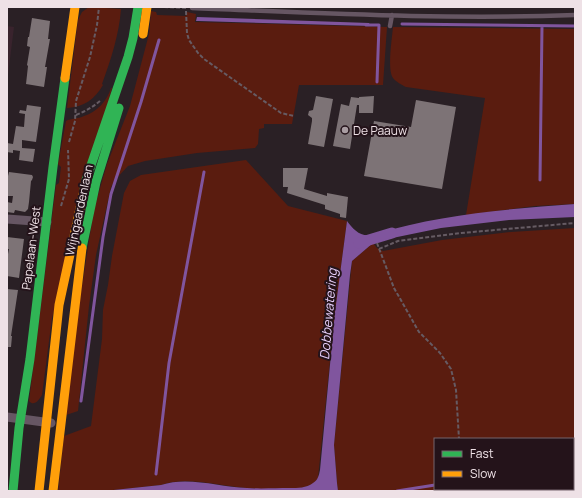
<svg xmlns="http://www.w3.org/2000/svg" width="582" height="498" viewBox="0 0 582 498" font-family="Manrope,sans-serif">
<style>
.built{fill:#39232d}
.green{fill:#5a1c0f}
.water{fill:#80559e}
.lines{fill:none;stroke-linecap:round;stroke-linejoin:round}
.stream{stroke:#80559e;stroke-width:3}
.canal{stroke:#80559e;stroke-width:11}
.building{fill:#7d7376}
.path{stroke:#665b63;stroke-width:2;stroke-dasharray:4 2;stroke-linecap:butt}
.lane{stroke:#665663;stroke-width:4.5}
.street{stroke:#665663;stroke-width:9}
.fast{stroke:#30b455;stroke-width:9}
.slow{stroke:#ff9f0a;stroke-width:9}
.poi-dot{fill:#a99da2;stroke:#24131a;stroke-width:1.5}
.labels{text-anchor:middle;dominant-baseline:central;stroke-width:4;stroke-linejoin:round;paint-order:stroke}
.poi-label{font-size:12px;fill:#eee1e6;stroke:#24131a;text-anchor:start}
.street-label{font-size:12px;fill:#eee1e6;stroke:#24131a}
.water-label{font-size:13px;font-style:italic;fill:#e8d0fc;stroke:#24131a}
</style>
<rect width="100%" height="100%" fill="#2a2025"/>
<path class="built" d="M7,26L14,27L7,83Z"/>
<path class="green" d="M89,7L121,9C119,35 111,59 102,84L103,85C95,99 84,107 67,108L78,20L82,12Z
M151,11L156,12L157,15L186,16L187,12L196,14L195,22L387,27L383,85H299L292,124H264V128L259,129L258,144L255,148L197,153L145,161L128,166L115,180L111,187L96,255L89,306L78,411L66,415L78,312L94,209L107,164L130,106L149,34Z
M393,27L575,29V204L535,206L466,215L485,98L406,87C402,85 396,82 393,78C387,70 392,38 393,27Z
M111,88H112L52,318L42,395C39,400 34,407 29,401L56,185L59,183L61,167L58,164L66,121C71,118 78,119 84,116C97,112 107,101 111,88Z
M246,160L288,206L347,221L335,312L318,478C314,485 308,486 301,488C283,488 264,490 246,488C218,486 188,476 161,485L104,491H58L64,436L91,426L102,339L103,310L108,285L112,256L124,193L130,181L141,175Z
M575,228V460L573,461V439H435V489H534V491H338L337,483L334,445L352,261L373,243L377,248L383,251L442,240L511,232Z"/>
<path class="water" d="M197,17L369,23L370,25V26L198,21H196Z
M575,204V217L509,220L441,228L378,241L376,234C440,214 509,209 575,204Z
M347,221C353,229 360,237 371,235L373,243L352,261L350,275L334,445L337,483L338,491H104L161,485C188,476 219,487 247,488C261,489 275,488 290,488C298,488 306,488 313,483C318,480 319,475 320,470L335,312Z"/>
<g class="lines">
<path class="stream" d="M402,24L575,26
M366,25H379L377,82
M540,180L542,26
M81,401L103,237L111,194L141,102L159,40
M573,461H575
M156,474L169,363L204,172
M536,489V491
M397,491L435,485"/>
<path class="canal" d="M359,243L392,233"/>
</g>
<path class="building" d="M32,18L50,21L48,39H50L45,67H47L44,87L26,84L28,66L27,65L30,47L27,46L28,37H29Z
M316,96L333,99L324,147L308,144L312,121V118L308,115L309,111L313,110Z
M374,96L373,113H359V105H357L350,149L333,146L341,104L349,106L351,97L359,98V97Z
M416,100L456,107L442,189L364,176L374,121L411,127Z
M27,105L41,107L36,142L22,140V148L35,149L33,162L19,160L20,151L13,150V153L7,152V143L13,144L16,126L24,127L25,114L19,113L20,110L26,111Z
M283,168H308L304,189L327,196V193L348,197L346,218L340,217V214L325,209V205L287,193L288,187H283Z
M9,172L32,175L33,177L32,180L31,181L29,202L28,209L25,212L15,210L14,213L7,212V202L12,203L13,196H7V180Z
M7,237L24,239L19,278L7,276V254H8L9,249H7Z
M7,289L18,290L11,336H12L11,347H7Z"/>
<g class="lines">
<path class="path" d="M164,7L186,8
M186,11L187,33L189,40L198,53L204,59L281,113L294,116
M76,115C86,111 93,107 101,100
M69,142L75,121L76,101L90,57L97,25L99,7
M61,206L69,179L68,150
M377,243L394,288L419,332L440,353L451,369L456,390L459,439
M379,249L398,241L461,233L575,223
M464,489V491"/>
<path class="lane" d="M192,8C320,13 447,20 575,15
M390,26L392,15"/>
<path class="street" d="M7,219L47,222
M7,417L51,423"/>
<path class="fast" d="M84,190L86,180L128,57L133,38L138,7
M82,248L96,182L119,108
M13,491L19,428L30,359L53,167L65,78"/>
<path class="slow" d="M143,34L147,7
M65,78L75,7
M39,491L59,305L84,190
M53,491L82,248"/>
</g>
<circle class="poi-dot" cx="345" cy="130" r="4"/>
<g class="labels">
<g class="poi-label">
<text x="353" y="130">De Paauw</text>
</g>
<g class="street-label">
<text transform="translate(79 210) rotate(-78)">Wijngaardenlaan</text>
<text transform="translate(31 248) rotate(-83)">Papelaan-West</text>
</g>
<g class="water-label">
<text transform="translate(328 314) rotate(-85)">Dobbewatering</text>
</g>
</g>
<rect width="582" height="498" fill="none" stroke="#eee1e6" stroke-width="16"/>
<rect x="434" y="438" width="140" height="52" fill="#24131a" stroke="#75656c"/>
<rect x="442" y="451" width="20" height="6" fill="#30b455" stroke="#75656c"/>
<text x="470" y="458" font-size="12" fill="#eee1e6">Fast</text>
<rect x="442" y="471" width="20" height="6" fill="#ff9f0a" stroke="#75656c"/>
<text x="470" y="478" font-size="12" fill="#eee1e6">Slow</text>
</svg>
